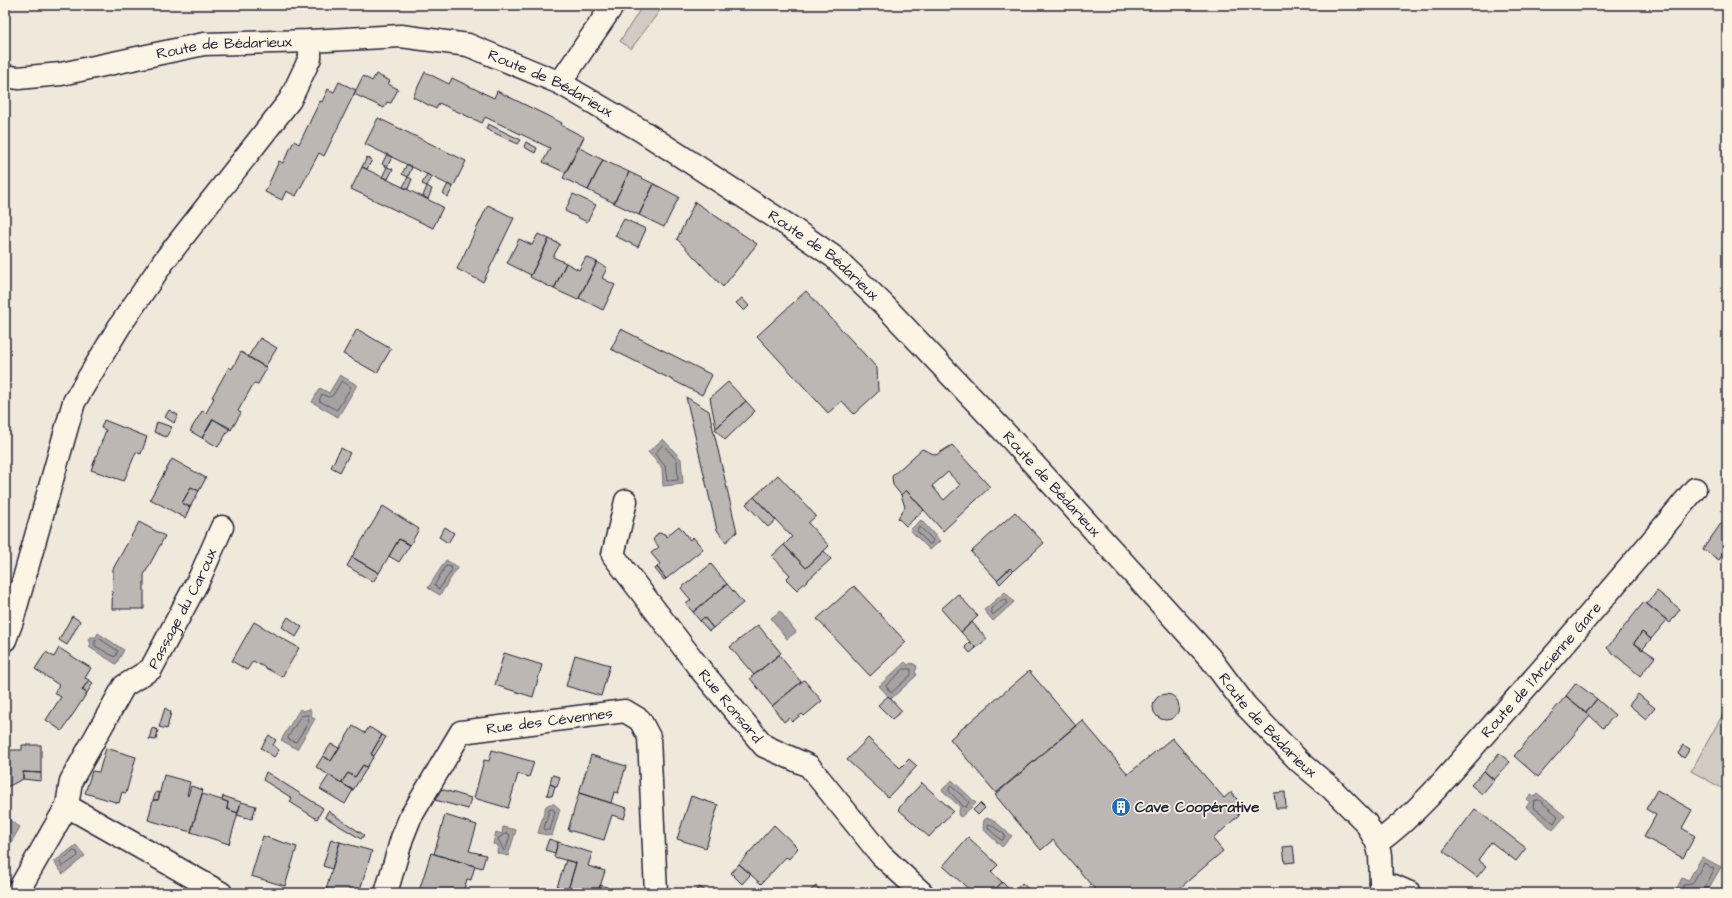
<svg xmlns="http://www.w3.org/2000/svg" width="1732" height="898" viewBox="0 0 1732 898" font-family="'Architects Daughter',sans-serif">
<style>
.green{fill:#d1cbc3;stroke:#7a767f}
.water{fill:#a6a2a2;stroke:#716f79}
.lines{fill:none;stroke-linecap:round;stroke-linejoin:round}
.shore{stroke:#575564;stroke-width:1}
.building{fill:#bcb7b3;stroke:#22223b;fill-rule:evenodd}
.minor-casing{stroke:#22223b;stroke-width:25}
.minor{stroke:#fcf5e5;stroke-width:22}
.labels{text-anchor:middle;dominant-baseline:central;stroke-width:3.5;stroke-linejoin:round;paint-order:stroke}
.street-label{font-size:15px;fill:#22223b;stroke:#fcf5e5}
.poi-label{font-size:15px;font-weight:bold;fill:#22223b;stroke:#fcf5e5;text-anchor:start}
</style>
<rect width="100%" height="100%" fill="#efe8db"/>
<filter id="ink" filterUnits="userSpaceOnUse"><feTurbulence type="fractalNoise" baseFrequency=".025" numOctaves="2"/><feDisplacementMap in="SourceGraphic" scale="8" xChannelSelector="R" yChannelSelector="G"/><feConvolveMatrix kernelMatrix="1 2 1 2 8 2 1 2 1" color-interpolation-filters="sRGB"/></filter>
<g filter="url(#ink)">
<path class="green" d="M643,5H664L631,49L620,41Z
M1727,707V791L1691,771Z"/>
<path class="water" d="M340,375L357,385L338,417L312,402L320,388L329,393Z
M663,439L681,459L683,484L663,486L662,468L648,452Z
M921,520L940,541L930,550L910,530Z
M446,560L458,567L440,595L428,588Z
M1005,592L1014,602L993,621L984,610Z
M780,611L796,632L787,639L771,618Z
M98,633L124,650L116,664L89,647L91,644L89,640L90,637H96Z
M905,662L908,665L911,663L916,665L917,668L915,672L917,675L891,699L879,686Z
M300,709L303,711L310,709L312,717L315,719L297,749L281,740Z
M952,780L976,803L961,817L958,815L960,807L942,790Z
M1537,793L1565,816L1553,830L1526,807L1530,802L1527,800L1531,795L1534,797Z
M550,804H554L560,809L552,836L538,833L546,806Z
M987,818L992,819L1012,836L1002,847L983,829L984,820Z
M8,819L20,827L5,853V824Z
M503,827L516,830L508,856L497,853L498,845L493,844L496,832L502,834Z
M76,845L85,856L63,874L54,862Z
M1702,857L1721,867L1706,893H1681L1676,890L1682,878L1688,881Z"/>
<g class="lines">
<path class="shore" d="M342,381L351,387L337,410L319,401L322,394L328,397L332,396Z
M663,445L677,460L678,480L667,481L665,466L655,454Z
M920,527L933,540L931,544H929L917,531Z
M446,566L451,567L452,570L440,588L438,589L435,585Z
M1004,599L1007,600V603L994,614H992L991,609Z
M100,639L118,651L115,657L95,646V641Z
M904,669H911V675L891,693L886,686Z
M308,715L309,721L296,742L288,739V737L301,716Z
M951,786L969,802L966,807H964L949,791Z
M1539,800L1558,816L1554,823L1533,807L1534,801Z
M553,809L555,812L550,830H545L544,828L549,810Z
M990,824L1005,835L1003,840H1001L988,828V825Z
M507,833L510,835L506,849L504,851L498,839Z
M74,851L77,852L78,856L62,867L60,862Z
M1682,893L1683,885L1692,884L1704,863L1714,869L1703,893"/>
</g>
<path class="building" d="M425,72L449,84L452,78L494,98L497,91L562,123L561,125L584,137L566,173L543,162L550,148L485,117L482,123L439,103L436,109L413,97Z
M376,74L390,81L388,84L398,89L391,103L387,102L384,108L354,94L363,76L372,81Z
M339,82L356,90L324,156L319,153L296,196L286,191L282,200L265,192L279,161L283,163L294,141L299,144L320,101L322,102L328,89L334,92Z
M378,118L466,161L453,187L365,144Z
M488,124L521,140L518,144L486,129Z
M526,142L537,148L535,153L524,147Z
M578,147L603,160L588,190L563,178Z
M387,154L392,157L387,167L382,164Z
M367,157L372,160L367,169L362,167Z
M603,160L629,172L614,203L588,190Z
M407,164L412,167L408,177L402,174Z
M362,167L443,207L433,228L351,189Z
M387,167L393,169L388,179L382,177Z
M629,172L654,184L639,215L614,203Z
M427,174L432,177L427,186L422,184Z
M408,177L412,179L408,189L403,187Z
M448,184L453,187L448,197L443,194Z
M654,184L679,197L664,227L639,215Z
M427,186L432,189L428,199L423,196Z
M573,194L596,205L587,222L565,211Z
M695,202L757,244L723,287L677,239Z
M488,205L514,218L483,282L457,269Z
M624,219L646,229L638,247L615,236Z
M538,234L549,239L531,275L507,263L519,239L532,245Z
M549,239L560,244L553,257L566,263L554,289L530,277Z
M586,257L597,262L578,300L554,289L566,263L579,270Z
M597,262L607,268L602,278L615,285L603,310L579,298Z
M806,291L877,368L878,392L854,414L842,401L828,413L757,336Z
M742,298L749,306L744,311L736,303Z
M357,329L391,349L377,373L343,354Z
M621,329L712,375L702,395L611,349Z
M260,338L277,348L265,367L248,357Z
M241,352L267,368L258,384L254,383L238,411L241,413L231,430L213,419L202,438L190,431L202,411L206,413L214,398L212,397L229,367L232,369Z
M728,382L746,401L716,428L710,398Z
M686,397L709,411L737,532L726,542L717,530Z
M746,401L755,411L725,440L715,429Z
M169,410L178,415L174,423L165,417Z
M213,419L230,428L218,447L202,438Z
M104,420L147,437L141,454L136,452L124,481L91,470L106,430L101,428Z
M157,422L172,427L166,437L154,432Z
M952,445L990,487L943,531L906,490L901,495L893,485L892,476L922,449L936,455ZM948,472L960,485L944,500L932,486Z
M341,448L350,453L340,472L331,467Z
M172,459L206,478L199,491L191,487L182,503L190,507L185,518L150,499Z
M778,475L816,516L808,523L829,546L806,568L784,545L792,537L754,497Z
M191,487L199,491L190,507L182,503Z
M906,490L924,510L906,526L898,518L905,507L901,495Z
M754,497L776,520L768,527L746,504Z
M383,506L419,529L410,545L399,539L379,573L352,557Z
M1015,512L1044,543L1013,571L1010,568L997,580L971,552Z
M1727,515V548L1719,560L1703,549Z
M139,522L165,536L144,575V609H112L113,569Z
M679,526L690,540L693,537L703,549L666,579L657,567L660,564L651,553L659,547L653,540L658,533L665,534L666,537Z
M445,527L454,533L448,543L439,537Z
M399,539L410,545L399,562L389,556Z
M784,545L806,568L824,551L831,559L797,590L786,579L790,575L772,556Z
M352,557L379,573L373,582L347,566Z
M711,564L727,584L693,612L686,604L691,600L681,588Z
M657,567L666,579L664,580L655,569Z
M1010,568L1013,571L1000,584L997,580Z
M727,584L743,603L713,628L704,617L700,621L693,612Z
M854,586L906,642L870,676L817,619Z
M1657,591L1680,609L1670,623L1647,604Z
M958,594L978,616L961,632L941,609Z
M1644,602L1667,620L1651,639L1642,632L1634,643L1655,657L1640,676L1607,648Z
M72,616L80,621L67,645L59,640Z
M288,617L302,627L296,637L282,627Z
M704,617L713,628L709,631L700,621Z
M254,622L299,648L282,677L253,661L247,670L232,661Z
M972,622L987,639L976,648L961,632Z
M758,625L781,653L754,675L730,647Z
M1642,632L1651,639L1642,650L1634,643Z
M970,642L976,648L970,653L965,647Z
M59,648L91,668L85,678L89,680L82,690L87,693L62,731L46,720L61,697L54,693L59,685L35,669L46,652L54,657Z
M504,653L542,665L533,697L495,685Z
M575,655L610,665L601,696L566,686Z
M779,655L801,682L772,706L750,678Z
M1029,671L1076,726L996,793L950,739Z
M89,680L93,683L87,693L82,690Z
M804,680L822,701L804,716L802,714L792,722L789,718L784,722L772,706Z
M1576,683L1597,699L1586,712L1566,696Z
M1638,694L1655,708L1646,719L1629,705Z
M1153 707a13 13 0 1 1 26 0a13 13 0 1 1-26 0Z
M888,696L902,711L892,719L878,705Z
M1566,696L1590,716L1538,777L1514,756Z
M1597,699L1615,715L1603,728L1586,712Z
M165,708L171,712L167,729L159,727Z
M1082,720L1128,774L1172,738L1224,798L1231,792L1241,804L1234,810L1239,815L1213,839L1223,851L1174,893H1098L1053,840L1041,850L995,795Z
M353,726L365,733L369,727L382,735L371,754L374,756L367,767L363,765L355,777L348,773L341,783L316,767L323,756L331,761Z
M152,728L158,730L156,740L149,739Z
M269,735L276,740L273,745L279,750L274,757L261,748Z
M382,735L386,737L374,756L371,754Z
M868,738L900,768L909,759L917,766L888,797L847,760Z
M331,744L339,748L331,761L323,756Z
M22,745H41V773L23,772V779L5,788V753L12,750H22Z
M1683,745L1690,749L1684,758L1678,754Z
M106,748L136,757L126,793L122,792L119,803L85,793L92,771L99,772Z
M492,750L534,762L529,777L518,774L508,808L474,798L484,760L489,761Z
M1499,753L1510,762L1494,780L1484,771Z
M591,755L626,766L618,793L614,792L611,803L579,793Z
M363,765L367,768L353,790L341,783L348,773L355,777Z
M1484,771L1494,780L1482,794L1471,785Z
M23,772L41,773V781L23,779Z
M266,772L323,808L317,819L290,802L292,798L263,780Z
M164,775L190,782L187,795L188,796L191,786L203,790L191,832L148,820L153,800H158Z
M329,775L353,790L345,804L320,789Z
M552,775L560,777L557,787L550,784Z
M922,783L953,811L929,837L898,809Z
M550,784L555,786L552,796L547,795Z
M441,789L471,798L468,809L435,800Z
M1657,790L1692,810L1682,828L1695,836L1683,858L1644,837L1656,815L1646,809Z
M156,792L160,793L158,800H153Z
M1285,792L1286,808H1276L1274,793Z
M579,793L627,808L624,819L612,815L604,840L568,830Z
M202,794L228,802L227,809L238,813L229,844L191,832Z
M223,796L241,802L238,813L227,809L228,802L222,800Z
M691,796L718,805L706,848L677,839Z
M241,802L256,806L252,819L237,815Z
M980,803L985,808L978,815L973,810Z
M1475,809L1526,848L1516,861L1491,842L1478,860L1486,866L1477,877L1443,851Z
M328,811L364,835L361,839L325,817Z
M445,815L477,825L469,851L486,855L482,868L434,854Z
M774,825L798,848L789,859L786,857L761,884L739,864Z
M263,836L297,847L285,886L251,876Z
M968,837L998,865L991,872L1002,882L992,893H973L943,866Z
M331,839L340,842L332,869L323,866Z
M549,839L558,842L555,853L545,850Z
M340,842L372,851L359,893H325Z
M558,842L592,853L588,866L605,871L598,893H567L576,863L554,857Z
M1293,846L1295,862L1285,863L1283,847Z
M431,853L475,866L471,880L467,879L463,893H426L419,891Z
M566,860L576,863L567,893H555Z
M739,864L751,874L742,884L731,873Z
M5,880L10,883L5,891Z
M1002,882L1013,893L1022,883L1033,893H992Z
M600,885L607,887L606,893H598Z
M816,886L823,893H808Z
M699,887L709,893H695Z"/>
<g class="lines">
<g class="minor-casing">
<g id="minor">
<path id="s1" d="M5,76L18,78L61,74L204,44L310,41L401,36L468,45L560,83L642,131L789,226L834,257L883,304L1011,439L1210,658L1246,706L1299,761L1331,788L1366,823L1377,843L1380,855L1381,884"/>
<path d="M560,83L613,5"/>
<path id="s2" d="M626,501L613,555L700,669L764,746L809,766L881,855L922,893"/>
<path d="M5,640L12,621L74,402L119,327L164,261L290,100L310,58V41"/>
<path id="s3" d="M67,806L71,781L124,686L151,669L200,577L222,527"/>
<path id="s4" d="M1377,843C1419,813 1456,766 1490,728C1560,650 1628,570 1695,489"/>
<path d="M1381,884L1394,886L1410,893"/>
<path d="M17,893L67,806L221,893"/>
<path id="s5" d="M386,893L402,838L410,818L461,732L625,711L640,720L649,737L656,893"/>
</g>
</g>
<use href="#minor" class="minor"/>
</g>
</g>
<defs>
<g id="building-disc" transform="scale(1)"><circle r="9.5" fill="#1f6fb2" stroke="#fcf5e5"/><path d="M-4-6H4V6H1V3H-1V6H-4ZM-2.5-4.3h1.7v1.8h-1.7ZM.8-4.3h1.7v1.8H.8ZM-2.5-1h1.7V.8h-1.7ZM.8-1h1.7V.8H.8Z" fill="#fff"/></g>
</defs>
<g fill-rule="evenodd">
<use href="#building-disc" x="1121" y="807"/>
</g>
<g class="labels">
<g class="street-label">
<text stroke="none"><textPath href="#s1" startOffset="222">Route de Bédarieux</textPath></text>
<text stroke="none"><textPath href="#s1" startOffset="558">Route de Bédarieux</textPath></text>
<text stroke="none"><textPath href="#s1" startOffset="882">Route de Bédarieux</textPath></text>
<text stroke="none"><textPath href="#s1" startOffset="1206">Route de Bédarieux</textPath></text>
<text stroke="none"><textPath href="#s3" startOffset="234">Passage du Caroux</textPath></text>
<text stroke="none"><textPath href="#s4" startOffset="239">Route de l'Ancienne Gare</textPath></text>
<text stroke="none"><textPath href="#s2" startOffset="247">Rue Ronsard</textPath></text>
<text stroke="none"><textPath href="#s5" startOffset="268">Rue des Cévennes</textPath></text>
<text stroke="none"><textPath href="#s1" startOffset="1530">Route de Bédarieux</textPath></text>
</g>
<g class="poi-label">
<text x="1135" y="807">Cave Coopérative</text>
</g>
</g>
<rect width="1732" height="898" fill="none" stroke="#fcf5e5" stroke-width="20"/>
<rect x="10" y="10" width="1712" height="878" fill="none" stroke="#22223b" stroke-width="1.5" filter="url(#ink)"/>
</svg>
